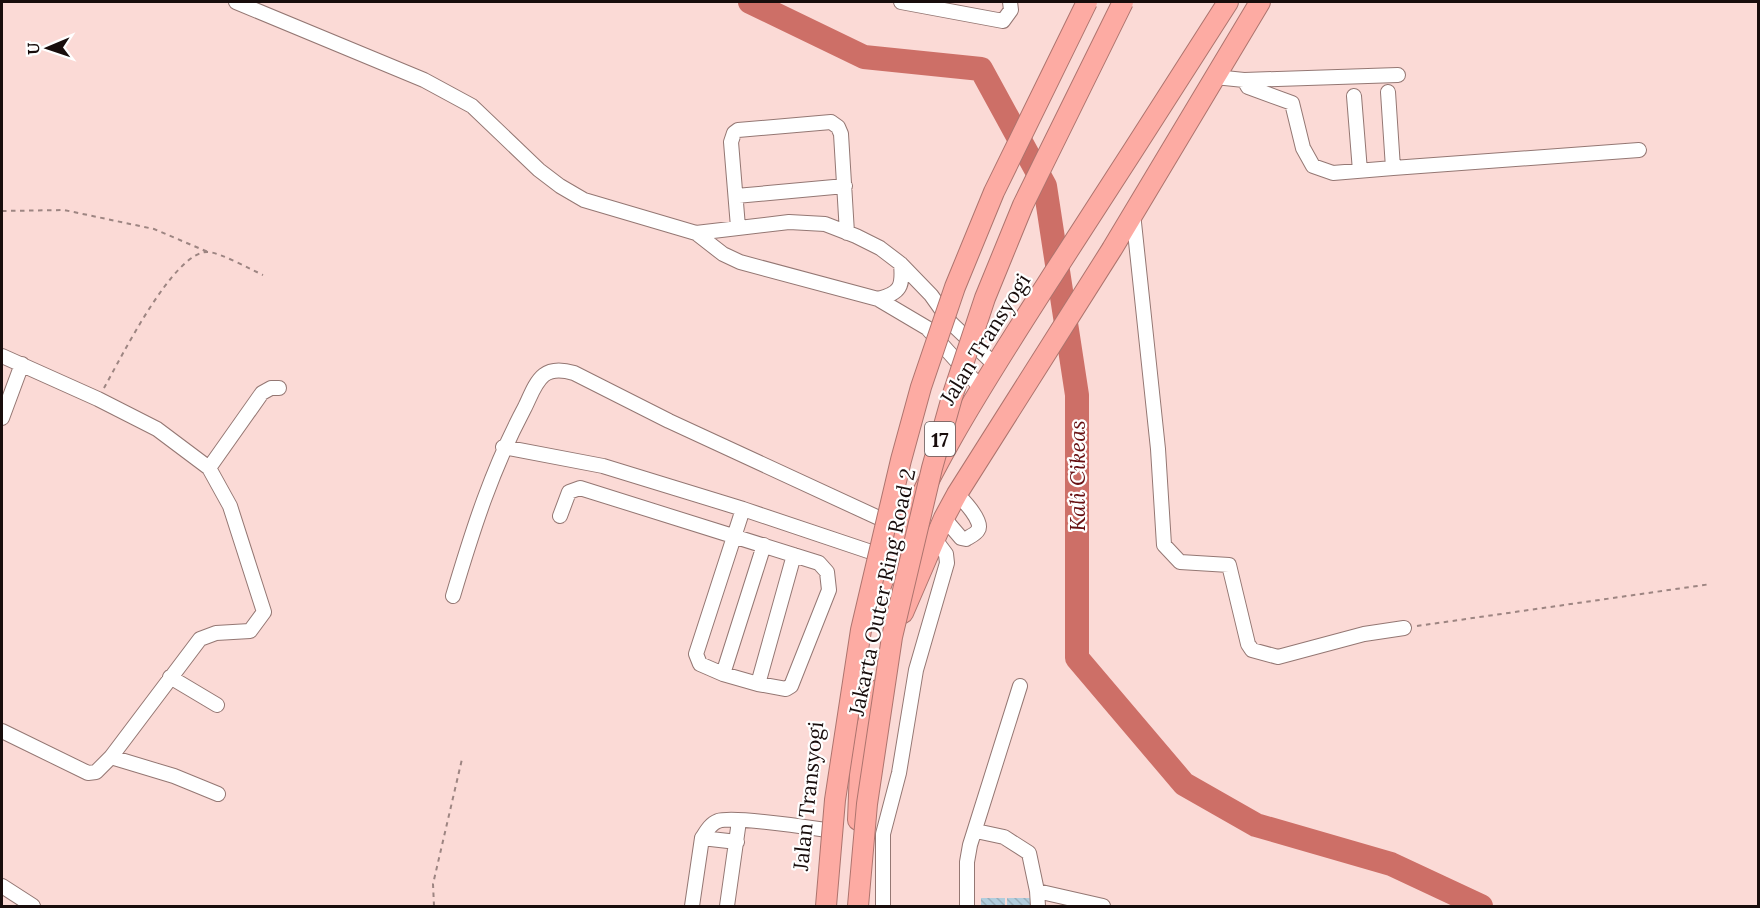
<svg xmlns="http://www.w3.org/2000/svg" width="1760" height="908" viewBox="0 0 1760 908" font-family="Lora,serif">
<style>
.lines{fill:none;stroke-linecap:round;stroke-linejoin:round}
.river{stroke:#cd6f67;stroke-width:24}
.building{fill:url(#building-back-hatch)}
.minor-casing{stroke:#947773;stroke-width:16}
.highway-casing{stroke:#ad746e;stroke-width:22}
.path{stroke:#9d8582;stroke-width:2;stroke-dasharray:4.5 4.5;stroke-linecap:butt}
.minor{stroke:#fff;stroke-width:14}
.highway{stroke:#fdaba3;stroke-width:20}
.highway-bridge-casing{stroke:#ad746e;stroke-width:22;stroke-linecap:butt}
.highway-bridge{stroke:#fdaba3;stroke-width:20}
.labels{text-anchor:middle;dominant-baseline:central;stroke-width:4.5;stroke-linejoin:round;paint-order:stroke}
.shield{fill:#fff;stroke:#5d5655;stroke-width:1.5}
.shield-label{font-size:20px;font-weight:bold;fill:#180d0c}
.street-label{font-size:21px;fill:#180d0c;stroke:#fff}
.water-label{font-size:22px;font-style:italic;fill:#671012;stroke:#fff}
</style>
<defs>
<pattern id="building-back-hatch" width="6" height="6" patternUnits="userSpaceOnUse" patternTransform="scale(1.5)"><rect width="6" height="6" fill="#b1cddd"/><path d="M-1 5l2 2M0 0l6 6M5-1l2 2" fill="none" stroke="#98afbc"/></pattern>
</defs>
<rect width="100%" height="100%" fill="#fbdad6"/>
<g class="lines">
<path class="river" d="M750,2L864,57L981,69L1045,186L1077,395V658L1184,784L1256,825L1391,864L1481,906"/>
</g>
<path class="building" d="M981,898H1005V906H981Z
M1007,898H1031V906H1007Z"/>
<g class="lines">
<g class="minor-casing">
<path id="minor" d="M236,2L424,80L472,106L539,170L560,186L584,200L696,233L723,254L740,262L878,299L927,328L980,387
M901,2L1003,21L1011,10L1010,2
M1215,77L1244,80L1248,87L1292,103L1303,148L1313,166L1333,173L1393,168L1388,92
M1244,80L1398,75
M1354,96L1360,171
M1393,168L1639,150
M736,196L845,186
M1133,213L1158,449L1164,545L1180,562L1229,565L1248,644L1252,650L1278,657L1364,634L1404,628
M738,227L731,142L734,133L738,130L831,122L838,127L841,134L847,233
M696,233L789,222L825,224L856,236L880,248L901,264L931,295L951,323L995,365
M878,299C901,293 903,286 901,264
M2,356L98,399L157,429L209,468L230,506L264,612L250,631L216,633L200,639L111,757L96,772L88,773L2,731
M2,418L22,364
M503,447L603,466L743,509L886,557
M209,468L262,393L271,388H279
M560,516L569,492L580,488L819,563L827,572L829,590L791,686L786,689L758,684L723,674L700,664L696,654L743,509
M944,518L961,538L966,539C969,537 976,534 978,530C984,522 963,500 957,494
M453,596C473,529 492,469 525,407C530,397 535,382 544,375C553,368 564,370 574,373L669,421L894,525
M723,674L764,545
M170,677L217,705
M758,684L794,555
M111,757L174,776L218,794
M976,831L1004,837L1029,853L1037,891L1038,906
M702,838C706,832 710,824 718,821C733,816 806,827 826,830
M2,886L33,906
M1037,891L1103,906
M692,906L702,838L737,842
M727,906L739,821
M883,906V834L899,773L916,670L947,563L946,554L934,538
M967,906V862L970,845L1020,686"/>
</g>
<g class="highway-casing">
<path id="highway" d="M874,604C918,481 991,371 1061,262C1117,176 1173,88 1228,2
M903,613L944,518L957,494L1112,249L1260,2
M858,820L860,770L867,726L878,690"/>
</g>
<path class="path" d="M2,211L64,210L154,229L208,252
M104,388C120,360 174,250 208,252C219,252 252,270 263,275
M1417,626L1711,584
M434,906L433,884L462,759"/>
<use href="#minor" class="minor"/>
<use href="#highway" class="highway"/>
<g class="highway-bridge-casing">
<path id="highway-bridge" d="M826,906L835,800L861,630L901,460L921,387L955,287L994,192L1087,2
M858,906L867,804L892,637L932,468L952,397L985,298L1023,205L1123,2"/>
</g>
<use href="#highway-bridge" class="highway-bridge"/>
</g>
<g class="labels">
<rect class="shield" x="925" y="422" width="30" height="34" rx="4.5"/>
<g class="shield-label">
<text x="940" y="439">17</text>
</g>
<g class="street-label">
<text transform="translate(985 339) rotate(-58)">Jalan Transyogi</text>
<text transform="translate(882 592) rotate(-78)">Jakarta Outer Ring Road 2</text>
<text transform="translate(808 796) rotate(-84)">Jalan Transyogi</text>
</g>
<g class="water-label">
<text transform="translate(1077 476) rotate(-90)">Kali Cikeas</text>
</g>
</g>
<rect width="1760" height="908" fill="none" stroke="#180d0c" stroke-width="6"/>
<g transform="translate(48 48) rotate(268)" stroke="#ffffff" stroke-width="4.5" paint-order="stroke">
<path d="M0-4.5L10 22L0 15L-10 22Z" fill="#180d0c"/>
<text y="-9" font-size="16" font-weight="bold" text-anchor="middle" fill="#180d0c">U</text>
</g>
</svg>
